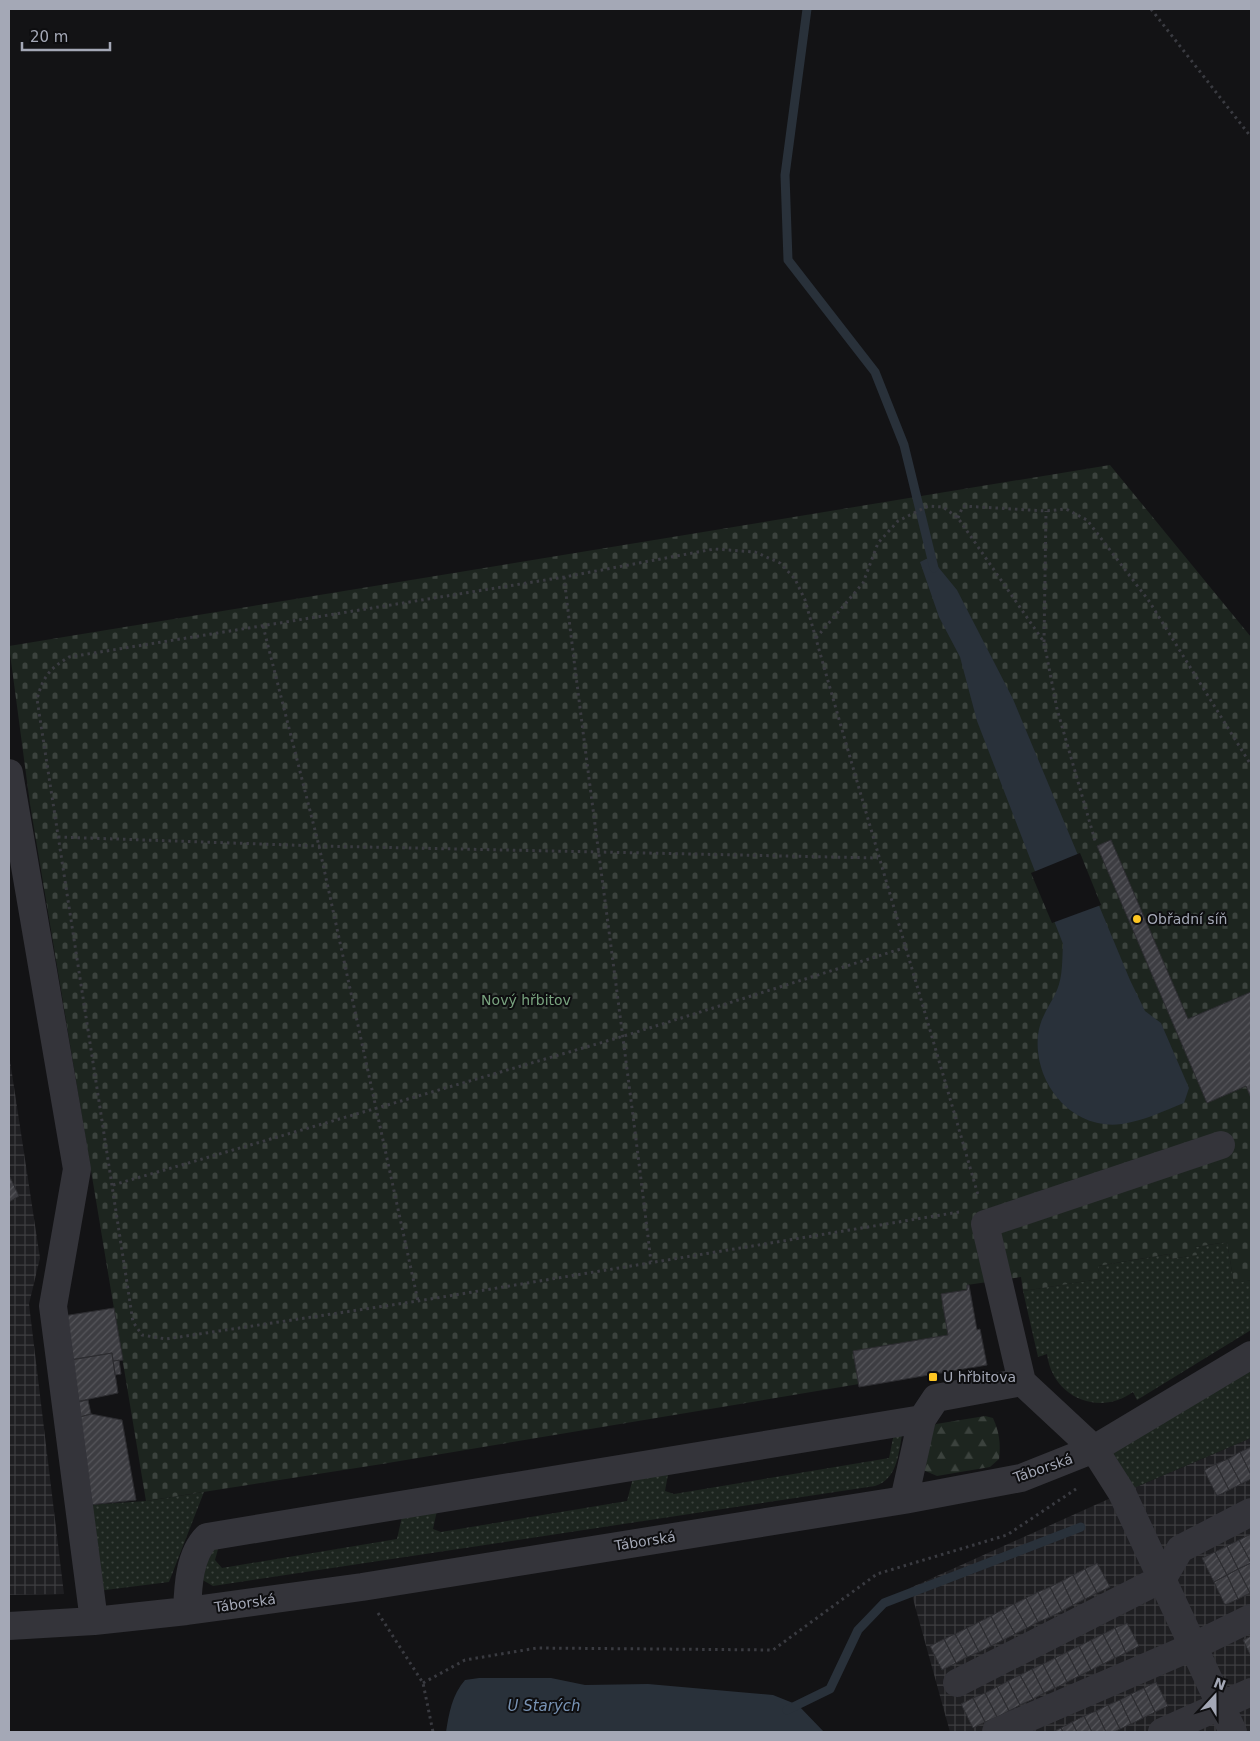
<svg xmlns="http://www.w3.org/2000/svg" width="1260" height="1741" viewBox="0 0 1260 1741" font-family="'DejaVu Sans',sans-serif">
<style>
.industrial{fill:url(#industrial-grid)}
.grass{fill:url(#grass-dots)}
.forest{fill:url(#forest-firs)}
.cemetery{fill:url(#cemetery-stones)}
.water{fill:#29313a}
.pier{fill:#131315}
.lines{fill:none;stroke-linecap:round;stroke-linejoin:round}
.stream{stroke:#29313a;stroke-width:9}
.building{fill:url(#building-hatch);stroke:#2d2d31}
.path{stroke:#3a3b41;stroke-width:3;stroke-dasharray:2.5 4;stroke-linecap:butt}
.minor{stroke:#34343a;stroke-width:28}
.poi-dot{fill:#fec622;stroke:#0e0e10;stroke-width:2}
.labels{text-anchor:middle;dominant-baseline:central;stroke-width:4;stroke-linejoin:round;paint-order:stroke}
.poi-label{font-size:14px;fill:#a4a8b6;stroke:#0e0e10;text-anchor:start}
.park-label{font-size:14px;fill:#79a37f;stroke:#0e0e10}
.street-label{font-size:14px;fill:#a4a8b6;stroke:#0e0e10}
.water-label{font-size:15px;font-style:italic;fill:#7893b4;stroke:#0e0e10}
</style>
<defs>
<pattern id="industrial-grid" width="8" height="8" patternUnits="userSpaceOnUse" patternTransform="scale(1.25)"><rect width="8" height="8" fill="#1f1f22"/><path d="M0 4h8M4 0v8" fill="none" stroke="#3d3d40"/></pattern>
<pattern id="grass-dots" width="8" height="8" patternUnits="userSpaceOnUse" patternTransform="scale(1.25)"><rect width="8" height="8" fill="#1d251f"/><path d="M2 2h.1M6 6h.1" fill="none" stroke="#3b423d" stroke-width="1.8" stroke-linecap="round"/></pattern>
<pattern id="forest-firs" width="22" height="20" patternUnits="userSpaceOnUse" patternTransform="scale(1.25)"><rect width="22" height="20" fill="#1d251f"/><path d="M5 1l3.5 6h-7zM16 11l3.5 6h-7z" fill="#3b423d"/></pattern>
<pattern id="cemetery-stones" width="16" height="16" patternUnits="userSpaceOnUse" patternTransform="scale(1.25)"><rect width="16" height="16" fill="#1d251f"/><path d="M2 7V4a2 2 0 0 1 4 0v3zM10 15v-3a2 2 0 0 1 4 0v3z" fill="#3b423d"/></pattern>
<pattern id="building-hatch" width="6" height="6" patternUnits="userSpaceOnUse" patternTransform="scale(1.25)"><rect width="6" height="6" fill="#3d3d42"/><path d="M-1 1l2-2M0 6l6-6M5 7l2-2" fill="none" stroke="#56565b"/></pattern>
</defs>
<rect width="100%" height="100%" fill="#131315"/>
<path class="industrial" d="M9,1054L40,1258L29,1304L64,1594L9,1595Z
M1251,1438V1732H950L910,1588L1122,1493Z"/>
<path class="grass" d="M1227,1242L1234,1283L1251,1280V1330L1137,1400L1133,1392C1099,1417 1052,1397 1047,1354L1038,1357L1023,1291L1099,1279L1098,1266L1169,1254L1171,1259L1196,1255L1195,1247Z
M1251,1355V1438L1122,1493L1094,1449Z
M894,1433L902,1435C898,1456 897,1479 875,1486L213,1586L199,1578L203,1547L220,1542L215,1560L222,1568L397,1539L403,1512L438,1506L433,1529L441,1532L627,1501L634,1474L669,1469L665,1491L674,1494L889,1458Z
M204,1492L169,1582L90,1592L88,1505L146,1501Z"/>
<path class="forest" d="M985,1416L993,1418C999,1431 1001,1444 999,1459L990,1467L937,1476L923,1470L929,1429L936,1424Z"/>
<path class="cemetery" d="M1110,465L1251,637V1280L1234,1284L1227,1242L1195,1247L1197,1255L1171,1259L1169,1254L1098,1266L1100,1279L1023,1291L1021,1277L967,1285V1290L941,1294L948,1335L853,1351L859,1384L382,1464L146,1501L30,804L9,646Z"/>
<path class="water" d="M930,557L957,590L1013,699L1130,980L1145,1011L1161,1023L1189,1088L1184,1103C1164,1111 1143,1121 1122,1124C1072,1131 1033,1083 1038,1035C1040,1017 1050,1006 1057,990C1063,976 1062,959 1063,944L977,721L960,657L939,617L920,562Z
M479,1678H551L585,1685L648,1684L773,1695L798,1705L824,1732H446C449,1713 452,1695 465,1680Z"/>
<path class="pier" d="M1080,853L1101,905L1052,923L1031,873Z"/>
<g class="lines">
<path class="stream" d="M807,9L785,175L788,260L875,372L904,445L934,568
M787,1710L830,1689L858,1630L884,1603L1081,1527"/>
</g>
<path class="building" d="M1111,840L1188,1019L1251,992V1098L1246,1086L1207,1103L1097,846Z
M9,1175L19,1196L9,1202Z
M967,1285H969L977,1330L980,1329L987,1365L859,1387L853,1351L948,1335L941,1294L967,1290Z
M114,1308L123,1360L113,1361L112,1353L64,1361L57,1317Z
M112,1353L118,1393L70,1403L64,1361Z
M119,1360L121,1374L115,1375L113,1361Z
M88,1400L91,1414L76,1418L73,1403Z
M91,1414L122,1420L136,1500L88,1505L76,1418Z
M1251,1447V1475L1240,1452Z
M1240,1452L1251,1475V1479L1241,1484L1228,1459Z
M1228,1459L1241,1484L1229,1490L1216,1464Z
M1216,1464L1229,1490L1217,1496L1204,1470Z
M1251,1534V1563L1239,1540Z
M1239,1540L1251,1563L1238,1569L1227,1546Z
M1227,1546L1238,1569L1227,1575L1215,1552Z
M1215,1552L1227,1575L1214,1582L1202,1558Z
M1097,1563L1110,1587L1097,1593L1085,1569Z
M1251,1563V1593H1250L1238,1569Z
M1085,1569L1097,1593L1085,1599L1073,1575Z
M1238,1569L1250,1593L1238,1599L1227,1575Z
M1073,1575L1085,1599L1073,1605L1062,1581Z
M1227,1575L1238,1599L1225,1605L1214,1582Z
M1062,1581L1073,1605L1062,1611L1050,1587Z
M1050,1587L1062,1611L1050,1617L1038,1592Z
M1038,1592L1050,1617L1038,1622L1026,1598Z
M1026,1598L1038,1622L1027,1628L1014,1604Z
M1014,1604L1027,1628L1015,1634L1002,1610Z
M1002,1610L1015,1634L1003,1640L991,1616Z
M991,1616L1003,1640L991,1646L979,1622Z
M979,1622L991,1646L979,1652L967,1628Z
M1127,1623L1139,1646L1126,1653L1115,1628Z
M967,1628L979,1652L967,1657L955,1634Z
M1115,1628L1126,1653L1115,1658L1103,1634Z
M955,1634L967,1657L956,1663L944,1639Z
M1103,1634L1115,1658L1103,1664L1091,1640Z
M1251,1636V1656L1243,1640Z
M944,1639L956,1663L942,1670L930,1646Z
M1091,1640L1103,1664L1091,1670L1079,1646Z
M1079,1646L1091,1670L1079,1676L1067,1652Z
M1067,1652L1079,1676L1067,1682L1055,1658Z
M1055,1658L1067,1682L1055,1688L1043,1664Z
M1043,1664L1055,1688L1044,1693L1032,1669Z
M1032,1669L1044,1693L1033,1699L1020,1675Z
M1020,1675L1033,1699L1020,1705L1008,1681Z
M1008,1681L1020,1705L1009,1711L997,1687Z
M1156,1682L1168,1706L1155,1712L1144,1688Z
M997,1687L1009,1711L997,1717L985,1693Z
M1144,1688L1155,1712L1143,1718L1131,1694Z
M985,1693L997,1717L985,1722L973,1698Z
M1131,1694L1143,1718L1131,1724L1120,1700Z
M973,1698L985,1722L973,1728L961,1704Z
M1120,1700L1131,1724L1120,1729L1108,1705Z
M1108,1705L1120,1729L1114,1732H1106L1096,1711Z
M1096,1711L1106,1732H1092L1084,1716Z
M1084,1716L1092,1732H1077L1072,1722Z
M1072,1722L1077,1732H1063L1061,1728Z
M1061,1728L1063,1732H1052Z"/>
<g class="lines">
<path class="path" d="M1151,9L1251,137
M958,518L963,506L1046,511L1066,509L1087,520L1149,601L1251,765
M564,577C591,806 624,1034 651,1262
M263,626L319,846L418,1301
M816,638L863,583L878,543L898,521L928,506L943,507L958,518L1044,642L1057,709L1096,844
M1044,642L1046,511
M58,837L319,846L878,858
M113,1185L624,1036L907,947
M959,1212L418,1301L166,1339L142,1335L133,1322L37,699C43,677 49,669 69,657L564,577L714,549L755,552L780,563L795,579L805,600C861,799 921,997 978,1195
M378,1613L423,1683L433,1732
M423,1683L465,1660L537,1648L773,1650L877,1574L1007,1535L1076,1489"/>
<path class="minor" d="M9,773L77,1169L53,1306L94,1621
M1022,1382L985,1224L1221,1145
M904,1500L922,1419L936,1398L1022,1382L1094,1449L1122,1493L1233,1732
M187,1611C188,1587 189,1555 207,1537L922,1419
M9,1626L94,1621L187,1611L362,1587L904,1500L1021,1478L1094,1449L1251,1355
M957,1683L1163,1578L1180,1549L1251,1512
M996,1732L1194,1646L1251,1618
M1162,1732L1251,1692"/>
</g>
<g class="poi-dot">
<circle cx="1137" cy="919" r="5"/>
<rect x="928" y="1372" width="10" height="10" rx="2.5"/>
</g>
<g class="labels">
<g class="poi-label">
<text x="1147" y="919">Obřadní síň</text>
<text x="943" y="1377">U hřbitova</text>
</g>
<g class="park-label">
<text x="526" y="1000">Nový hřbitov</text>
</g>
<g class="street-label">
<text transform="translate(1043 1468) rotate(-19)">Táborská</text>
<text transform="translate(645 1541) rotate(-9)">Táborská</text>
<text transform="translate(245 1603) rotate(-8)">Táborská</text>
</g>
<g class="water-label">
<text x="544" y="1706">U Starých</text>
</g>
</g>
<rect width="1260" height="1741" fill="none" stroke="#a4a8b6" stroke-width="20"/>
<g transform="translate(1215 1696) rotate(21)" stroke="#0e0e10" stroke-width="4" paint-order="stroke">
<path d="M0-4L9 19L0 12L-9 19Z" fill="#a4a8b6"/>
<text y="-8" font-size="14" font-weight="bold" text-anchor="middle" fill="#a4a8b6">N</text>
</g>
<path d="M22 42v8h88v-8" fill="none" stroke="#a4a8b6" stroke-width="2.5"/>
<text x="30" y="42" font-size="15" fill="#a4a8b6" stroke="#0e0e10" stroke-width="4" paint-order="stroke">20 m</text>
</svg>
